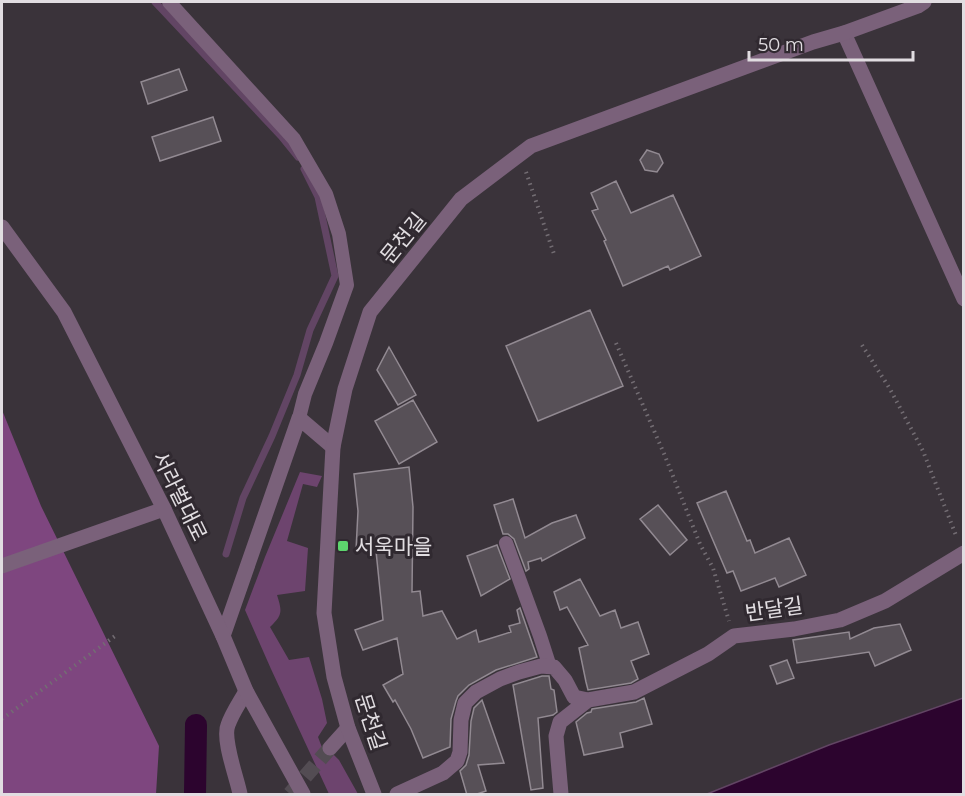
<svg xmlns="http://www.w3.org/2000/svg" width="965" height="796" viewBox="0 0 965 796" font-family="Montserrat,'Noto Sans KR',sans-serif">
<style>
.green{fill:#6d446e}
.forest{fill:#7e467f}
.water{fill:#2c042e;stroke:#624564;stroke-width:1.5}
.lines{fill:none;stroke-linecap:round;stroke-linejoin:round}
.stream{stroke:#624564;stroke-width:7}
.canal{stroke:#2c042e;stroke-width:22}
.building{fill:#575057;stroke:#928a92;stroke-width:1.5}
.minor-tunnel{stroke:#534c53;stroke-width:15;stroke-dasharray:15 8;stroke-linecap:butt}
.path{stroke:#736d73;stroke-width:4;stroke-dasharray:1.5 4.5;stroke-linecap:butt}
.service{stroke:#7a617a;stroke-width:14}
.minor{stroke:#7a617a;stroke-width:15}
.tertiary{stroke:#7a617a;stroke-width:15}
.poi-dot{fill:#5dd56d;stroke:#302930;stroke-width:2}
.labels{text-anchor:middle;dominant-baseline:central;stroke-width:6;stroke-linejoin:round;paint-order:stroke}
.street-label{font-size:21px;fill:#e1dde1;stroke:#302930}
.poi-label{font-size:21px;fill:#e1dde1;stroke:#302930;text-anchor:start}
</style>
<rect width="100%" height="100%" fill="#3a333a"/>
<path class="green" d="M300,472L322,476L317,487L303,484L287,541L308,548L305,591L277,595C282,611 283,615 270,627L289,660L309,657L322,699L327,723L318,737L326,758L332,753L339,760L358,794H329L271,669L245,610L265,557Z"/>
<path class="forest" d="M2,410L41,506L159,746L156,794H2Z"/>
<path class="water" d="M963,698V794H707L829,745Z"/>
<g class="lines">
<path class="stream" d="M155,2L281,136L298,157
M226,554L243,498L272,436L297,375L310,330L335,276L318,197L304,169"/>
<path class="canal" d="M195,794L196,725"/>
</g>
<path class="building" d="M179,69L187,90L148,104L141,82Z
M213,117L221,141L160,161L152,137Z
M647,150L659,154L663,163L657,172L645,170L640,160Z
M616,181L631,213L673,195L701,256L670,270L668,266L623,286L604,241L606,240L592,211L598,209L591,193Z
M590,310L623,386L538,421L506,346Z
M389,347L416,395L398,405L377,370Z
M413,400L437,442L399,464L375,421Z
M409,467L413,507L412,592L420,591L423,616L442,611L457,639L476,630L479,642L511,632L509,626L520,623L517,610L520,608L537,657L496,670L469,685L458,696L456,701L451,719L450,747L423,758L411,729L395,700L393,702L383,685L403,674L397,638L363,650L355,630L383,620L376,551L356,550L358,511L354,474Z
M726,491L747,541L750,540L755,553L789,538L806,575L779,587L775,578L741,591L733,571L727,573L697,503Z
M513,499L525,538L552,523L576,515L585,538L542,561L541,558L528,562L529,569L526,571L514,539L508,534H503L494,505Z
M658,505L687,540L670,555L640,519Z
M497,545L510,579L481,596L467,556Z
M580,579L600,616L615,610L621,628L638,622L649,654L631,661L638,679L631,683L588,690L586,682L579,648L588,645L567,607L560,610L554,592Z
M900,624L911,650L875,666L869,652L797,663L793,640L849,632L850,639L874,628Z
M787,660L794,678L777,684L770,666Z
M542,676H549L551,689L554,690L557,712L553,715L538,718L543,788L531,790L513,685Z
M644,698L652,724L620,733L623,747L584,755L576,722L587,713L591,712L592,709L636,702Z
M482,700L504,763L478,765L486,791L474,795H467L460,771L466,765L469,755L471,721L474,708Z"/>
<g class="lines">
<path class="minor-tunnel" d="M290,794L330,748"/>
<path class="path" d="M526,172L554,254
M616,343L665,456L700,544L713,568L729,621
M862,345L890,389L923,451L957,538
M2,719L115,636"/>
<path class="service" d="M169,2L294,139L326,194L339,234L347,285L326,343L305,394L299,418
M506,543L540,636L550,667"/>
<path class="minor" d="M844,33L964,299
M2,566L164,509
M223,636L299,418L333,447
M330,748L348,728
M240,794C237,778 222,739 228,725C232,713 240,702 246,691
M397,794L443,773L457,761L460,752L461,720L465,703L476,692L500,679L519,672L541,666L554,667L565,680L574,697L588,700
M561,794L556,736L560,722L588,700L634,692L708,654L734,636L794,629L840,620L885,601L964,553"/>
<path class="tertiary" d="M2,227L64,312L164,509L223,636L246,691L303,794
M374,794L348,728L334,677L324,613L333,447L345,389L370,312L461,199L531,146L813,42L844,33L918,6L924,2"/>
</g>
<rect class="poi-dot" x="337" y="540" width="12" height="12" rx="3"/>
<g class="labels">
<g class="street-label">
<text transform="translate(403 238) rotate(-51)">문천길</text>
<text transform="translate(180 496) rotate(64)">서라벌대로</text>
<text transform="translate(774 609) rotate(-8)">반달길</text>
<text transform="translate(371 722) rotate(72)">문천길</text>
</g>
<g class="poi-label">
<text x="355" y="546">서욱마을</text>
</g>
</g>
<rect width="965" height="796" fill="none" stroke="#e1dde1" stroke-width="6"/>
<path d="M749 51v9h164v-9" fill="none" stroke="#e1dde1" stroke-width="3"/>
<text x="758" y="51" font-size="18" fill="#e1dde1" stroke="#302930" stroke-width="4.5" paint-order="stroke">50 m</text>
</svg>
